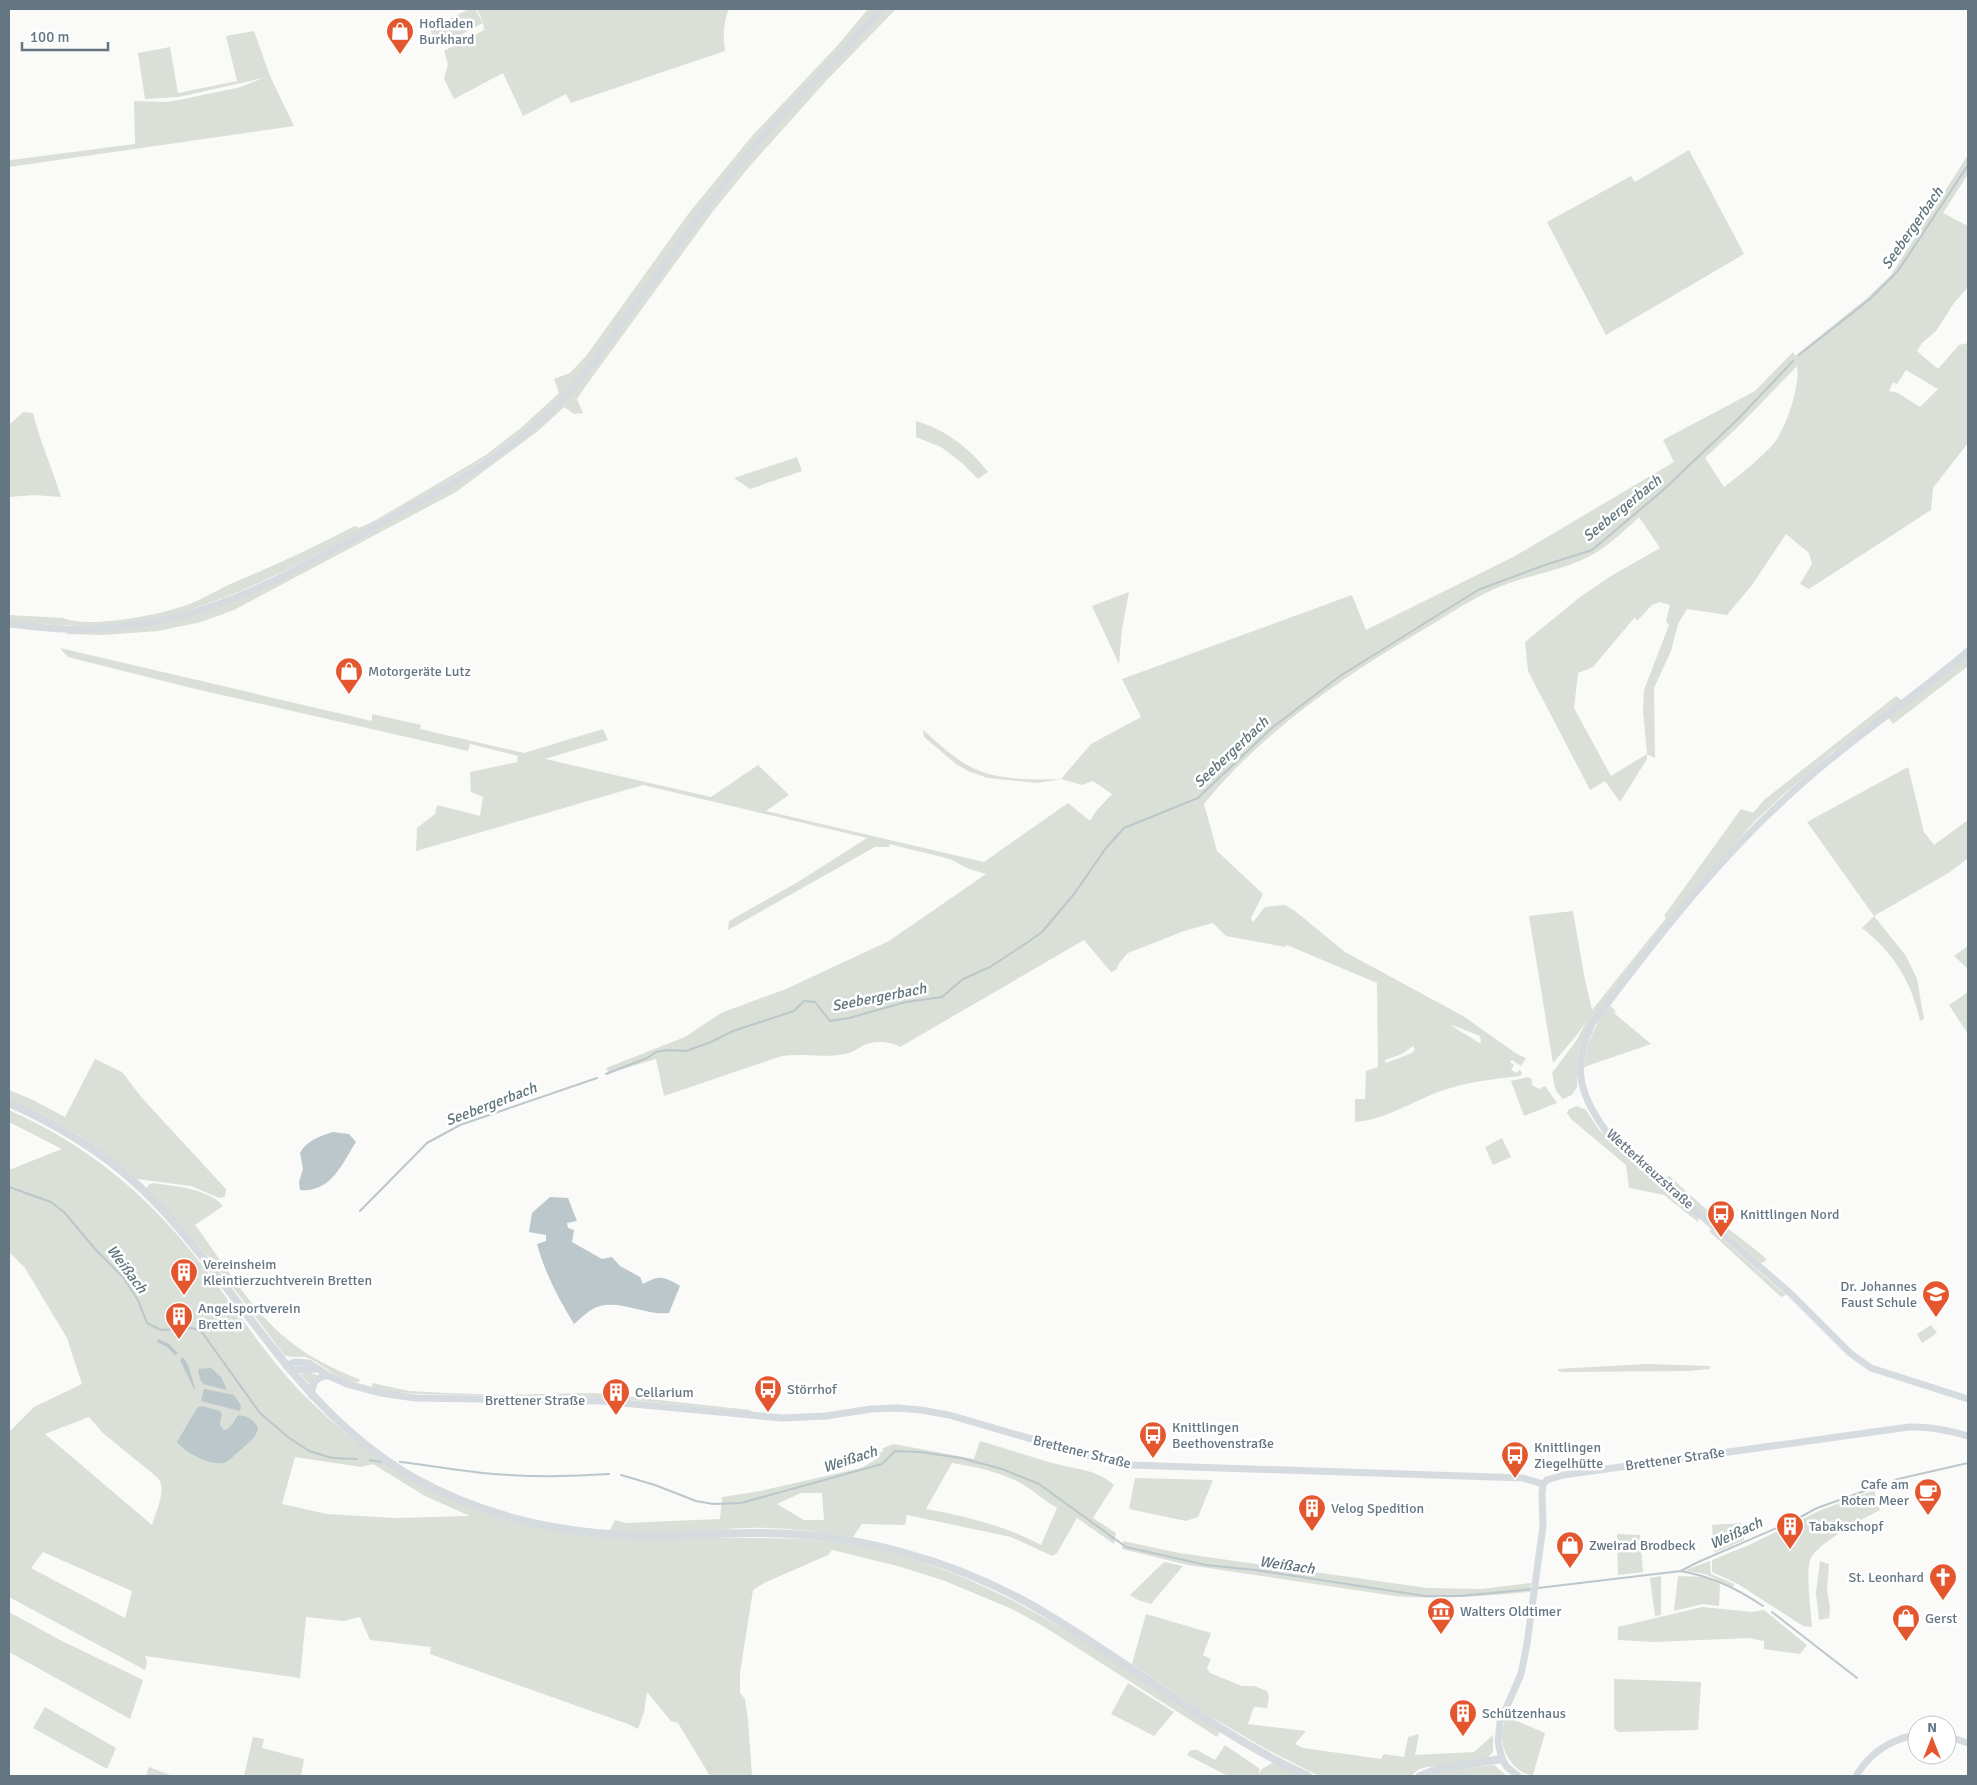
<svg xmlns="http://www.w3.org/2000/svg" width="1977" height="1785" viewBox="0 0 1977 1785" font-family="Signika,sans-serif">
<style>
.green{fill:#dadfd7;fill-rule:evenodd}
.water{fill:#bbc7cb}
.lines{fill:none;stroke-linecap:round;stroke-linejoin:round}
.stream{stroke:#bbc7cb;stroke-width:2}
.secondary{stroke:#d6dbdf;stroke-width:7}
.primary{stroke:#d6dbdf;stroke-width:8}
.labels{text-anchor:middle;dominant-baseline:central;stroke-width:5;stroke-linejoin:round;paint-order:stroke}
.poi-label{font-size:14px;fill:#657683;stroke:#fff;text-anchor:start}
.street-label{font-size:14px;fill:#657683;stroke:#fff}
.water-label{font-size:15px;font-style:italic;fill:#60757c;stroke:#fff}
</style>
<rect width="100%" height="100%" fill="#fafaf8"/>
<path class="green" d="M469,9H475L483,23L451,40L447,32C445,39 440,44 433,38L431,31L434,27L438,26L444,28L442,23Z
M477,9H729C723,24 723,35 725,51L571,103L566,94L523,116L503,73L454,99L444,79L448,64L444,51L484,30L483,22Z
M868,9H896L826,81L749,167L714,210L585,387L577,399L583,413L574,414L564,407L538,431L456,492L234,610L201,622L158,631L104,635L66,634L69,632L177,616L257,589L403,512L510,445L533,424C479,466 420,499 360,531C285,572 208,614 122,624C84,628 46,625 9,621V615L63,618C90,629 159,615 187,605C201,600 214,592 228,585C271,567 313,548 355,526L359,528L376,520L486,455L522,427L559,393L554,379L570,373L586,356L689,213L752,136L837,46Z
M254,31L270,76L294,126L9,167V160H11L135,144L134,101L165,102L179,100L241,87L263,78L179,97L145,99L138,53L170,47L178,93L237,81L226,36Z
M1689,150L1744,254L1606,335L1547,222L1631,176L1635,182Z
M1968,155V174L1943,213L1968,226V287L1954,303L1936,331L1922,343L1917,351L1938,369L1959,345L1968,343V443L1933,488L1931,510L1809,589L1800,584L1812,564L1809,553L1786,534L1752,585L1727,615L1687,609L1678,624L1671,651L1654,688L1655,758L1647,754V759L1620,802L1605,781L1590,790L1528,671L1525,642L1580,597L1611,576L1660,548L1639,517C1621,534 1604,550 1582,560C1552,573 1518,577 1488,592C1467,602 1446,616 1426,628C1344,676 1264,730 1204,804L1217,851L1263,894L1251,918L1253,922L1265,907L1285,905L1295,911L1345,952L1463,1016L1517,1054L1526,1058L1521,1066L1512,1060L1510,1062L1514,1065L1511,1070L1517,1073L1519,1070L1522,1072V1074L1520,1076C1494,1079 1466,1082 1441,1091C1413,1101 1385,1120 1355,1122V1099H1365L1366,1071L1378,1067L1377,983L1287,945L1285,947L1226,936L1213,923L1184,931L1128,953L1120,962L1116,970L1111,972L1084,940L900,1047C893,1042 879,1041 870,1043C863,1044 856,1051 849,1053C827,1059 804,1053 782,1056L664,1096L656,1059L609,1073L606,1068L685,1037L721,1013L786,989L889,941L986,874L969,869L950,859L889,844L890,847H875L728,930L729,921L798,882L867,838L643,785L416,851L417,828L435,814L437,805L480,816L483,797L471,792L470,772L517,762L518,756L470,744L468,751L200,690L68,657L60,648L372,721V714L421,725L420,729L524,753L603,729L608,740L545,759L711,797L758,765L789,795L766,811L984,862L1068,803L1090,821L1096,811L1112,794L1093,781L1082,785L1061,779L1037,783L988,778L968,771L956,764L924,737L923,730C935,740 946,751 959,760C989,781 1027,780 1061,779L1091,744L1141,717L1122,679L1352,595L1366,630L1515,556L1674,462L1663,440L1755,391L1793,352L1795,356L1866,299L1891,275ZM1797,366C1801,383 1786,429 1774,443C1762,457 1739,476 1724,487L1705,458L1743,422ZM1906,370L1938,389L1920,407L1898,393L1889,391L1893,382L1897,384ZM1660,602L1670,605L1666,622L1669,625L1644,690L1643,711L1647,754L1611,776L1574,708L1578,673L1593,667L1635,617L1637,621L1652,605ZM1452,1025L1480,1036L1481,1044L1452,1026ZM1413,1046L1415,1049L1412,1053L1386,1063L1385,1060L1402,1054Z
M23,412L33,413C40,442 52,468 61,497L34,495L9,497V425Z
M916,421C944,429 970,448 988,472L978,479L961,462L941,447L916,437Z
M797,457L802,471L750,489L734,478Z
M1129,592L1122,629L1119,664L1092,606Z
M1968,651V666L1893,724L1887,716L1833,752L1784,794L1754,822L1690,895L1591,1022L1581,1043L1578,1056L1577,1087L1572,1095L1563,1099L1556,1091L1552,1073L1576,1041L1587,1020L1576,1036L1553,1063L1529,916L1573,911L1584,975L1592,1010L1666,918L1664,916L1741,809L1753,813L1764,800L1896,696L1904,702Z
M1908,767L1924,832L1934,845L1968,820V858L1950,872L1874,916L1906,956L1917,979L1924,1019L1920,1021C1912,982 1893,952 1862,928L1874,916L1807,822Z
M1968,946V969L1954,956Z
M1968,992V1034L1949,1005Z
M1610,1006L1616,1011L1614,1013L1651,1044L1584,1067C1586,1044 1595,1023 1610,1006Z
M95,1059L122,1072L142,1098L226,1189L225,1197L219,1198L191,1186L137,1179L79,1135L42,1114L9,1099V1090L31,1099L65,1117Z
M1528,1077L1532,1079V1085L1539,1089L1545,1086L1557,1103L1524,1116L1511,1081Z
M1577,1106L1586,1110L1599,1130L1699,1217L1698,1222L1664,1195L1629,1188L1626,1165L1571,1119L1567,1113L1568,1110Z
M9,1110C87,1145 146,1193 199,1261C235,1307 267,1359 309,1400C361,1451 409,1482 475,1510L479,1507L587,1532L610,1530L615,1520L625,1523L720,1519L722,1497L755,1492L861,1468L877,1459L878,1453L882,1452L883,1448L894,1444L974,1459L980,1441C1004,1448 1028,1456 1052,1463C1073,1469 1097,1469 1114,1485L1093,1518L1116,1533L1114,1544L1077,1518L1057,1553L1052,1556L1011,1537L907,1515L905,1525L862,1524L853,1537C810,1531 763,1524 720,1530L721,1538C765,1538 809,1537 853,1545C992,1568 1105,1656 1220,1731L1217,1737L1043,1626L1012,1609L945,1581L898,1566L832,1550L828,1555L764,1583L753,1590L740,1673V1693L745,1699L748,1720L752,1776H710L678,1723L671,1721L647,1692L644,1712L638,1729L628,1724L430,1654L431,1647L370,1640L360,1617L343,1621L306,1617L300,1678L145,1656L147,1661L145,1670L9,1597V1432L34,1407L82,1384L67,1338L25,1268L9,1252V1170L62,1149L9,1122ZM201,1406L222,1414L220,1423L224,1430L231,1426L235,1418L226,1462ZM89,1417L103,1433L158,1478C167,1490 156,1511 152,1525L45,1434ZM295,1457L361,1467L373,1464L425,1496L470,1516L394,1518L327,1514L282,1504ZM952,1463C977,1467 1001,1472 1024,1485C1035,1492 1045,1501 1057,1508L1041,1545C1006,1526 965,1516 926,1509ZM801,1493H822L824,1520H804L777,1504ZM43,1552L132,1591L125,1618L31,1568Z
M1502,1138L1511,1157L1493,1165L1485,1147Z
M1669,1176L1715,1217L1711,1220L1664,1179Z
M153,1183C173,1186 210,1189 223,1206L195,1225C222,1261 248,1305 281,1334C304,1355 333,1369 361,1380L358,1382C338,1382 325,1365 308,1358C300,1355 292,1359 284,1355C241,1297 198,1240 147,1189L148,1185Z
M1722,1224L1761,1254L1767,1260L1761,1263L1720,1227Z
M1711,1229L1786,1295L1781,1297L1709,1231Z
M1931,1325L1937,1333L1922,1343L1917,1334Z
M1646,1364L1710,1366V1369L1687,1371L1562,1372L1558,1371V1369Z
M309,1372L317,1375L312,1380L310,1385L300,1374Z
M372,1383L409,1391L448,1393L500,1395L595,1393L750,1410L752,1412L612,1398L419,1394L385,1391L372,1387Z
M1135,1478L1213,1480L1198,1517L1186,1521L1129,1509Z
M1874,1490L1880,1510C1864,1518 1818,1543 1811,1558C1805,1572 1811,1611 1812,1627L1803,1626L1738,1584L1712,1572V1560L1749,1545L1821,1510Z
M1741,1523L1744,1531V1540L1714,1553L1712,1525Z
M1617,1534L1640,1535L1643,1572L1618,1575Z
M1123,1541L1179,1553L1427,1588L1482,1589L1531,1583L1530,1592C1485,1596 1441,1600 1395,1596L1188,1565L1122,1549Z
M1710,1561L1711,1574L1734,1584L1733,1587L1705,1574L1687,1571L1688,1569Z
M1820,1561L1829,1564L1827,1590L1830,1607L1829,1618L1819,1620L1816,1593Z
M1164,1562L1183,1566L1151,1604L1138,1600L1130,1595Z
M1661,1576V1615L1655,1616L1650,1578Z
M1678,1576L1706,1577L1720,1584L1719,1606L1703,1604L1674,1611Z
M1702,1607L1752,1612L1764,1610L1807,1645L1800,1654L1764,1649V1641L1749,1638L1654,1642L1618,1640V1627Z
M9,1612L60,1640L143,1680L130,1719L9,1652Z
M1146,1614L1211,1633L1203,1655L1211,1659L1207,1668L1210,1673L1242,1686H1254L1267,1691L1269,1697L1267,1708L1254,1707L1248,1724L1306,1731L1295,1744L1303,1748L1381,1759L1384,1754L1404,1757L1408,1737L1419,1734L1415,1755L1474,1752L1493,1735V1752L1488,1757L1482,1760L1427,1767L1419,1769L1411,1776H1319L1266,1749L1201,1711L1132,1664Z
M1614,1679L1701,1682L1698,1730L1618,1732L1614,1728Z
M1128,1683L1174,1712L1154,1736L1111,1714Z
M45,1707L116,1748L107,1769L33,1728Z
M1510,1718L1545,1733L1533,1775L1537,1776C1517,1776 1501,1754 1502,1735C1502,1730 1504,1724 1505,1719Z
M253,1737L264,1739L262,1748L304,1759L301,1776H244Z
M1225,1745L1260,1769L1258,1776H1228L1187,1755L1191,1750H1197L1215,1760Z
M1272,1763L1282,1766L1301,1776H1258L1262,1769Z
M1494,1765L1507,1776H1427L1439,1772Z
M149,1767L173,1776H146Z"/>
<path class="water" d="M333,1132L349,1134L356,1142C342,1164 331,1193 300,1190L299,1182L303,1169L300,1153C306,1141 320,1136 333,1132Z
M550,1197L568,1198L577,1221L567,1223L568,1228L574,1230L572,1242L602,1259L612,1257L620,1266L640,1277L643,1284C659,1275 663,1276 680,1286L669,1313C645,1316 620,1299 597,1307C589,1310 581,1318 574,1324C558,1298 545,1273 537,1244L546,1241V1235L529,1232L532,1213Z
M158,1339L169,1344L178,1353L175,1355L167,1347L157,1342Z
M183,1357L188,1365L195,1388L194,1389L180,1360Z
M211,1368L221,1377L227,1390L203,1384L200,1379L198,1369Z
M204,1389L234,1395L241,1405L240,1411L201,1401Z
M201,1406L220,1411L222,1414L220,1424L224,1430C232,1428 233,1420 239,1415C248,1416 254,1420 258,1428C258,1429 256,1435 255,1436C251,1441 231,1459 226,1462C213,1468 184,1452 177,1442L197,1408Z"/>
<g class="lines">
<path class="stream" d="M1799,355L1870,299L1898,271L1968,165
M606,1074L647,1058L656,1052L668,1050L686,1051L711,1042L733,1031L794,1011L804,1001L815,1002L830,1021L849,1018L906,1002L942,997L963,979L990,967L1028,942L1042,932L1074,894L1106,848L1124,828L1198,798L1273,727L1340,676L1478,590L1542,566L1592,550L1661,492L1738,419L1793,361
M9,1187L51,1202L64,1212L96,1250L123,1277L138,1300L147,1323L161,1330L192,1328L201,1331L260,1413L288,1437L309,1451L332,1458L357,1459
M360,1211L427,1143L460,1125L597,1078
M370,1460L381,1462
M400,1462C427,1465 455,1470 483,1473C524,1477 567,1477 609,1474
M621,1475L655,1485L696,1501L713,1504L741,1503L882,1464L895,1451L920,1452L961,1458L1002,1469L1039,1484L1126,1547L1206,1565L1255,1570L1425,1596H1460L1533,1589
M1681,1571C1713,1577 1736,1588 1763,1606
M1538,1588L1681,1571L1696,1563L1795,1520L1817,1508L1898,1479L1968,1463
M1772,1612L1857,1678"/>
<path class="secondary" d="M9,624C37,627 65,631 93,629C121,628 149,623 176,617C242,601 302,567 361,534C429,497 507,458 561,401C589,371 613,336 637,303C677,248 715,192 759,141C798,95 843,55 881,9
M1968,651C1909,702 1843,744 1786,798C1713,865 1651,945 1592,1024C1571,1069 1580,1097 1609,1135L1791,1294L1850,1353L1871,1368L1968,1399
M286,1366L295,1362L309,1363L329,1376L347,1384L381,1393L415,1398L601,1401L782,1418L826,1416L871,1409L897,1408L921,1410L949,1415L1083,1454L1131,1465L1523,1478L1543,1484
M290,1370L318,1369
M312,1396C311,1384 317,1375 329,1376
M1543,1484L1547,1480L1563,1475L1909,1427C1930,1426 1948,1430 1968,1436
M1947,1736L1968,1743
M1518,1776L1507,1767L1502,1759L1498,1742L1500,1722L1521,1674L1527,1644L1543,1526L1542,1494L1543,1484
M1856,1776C1870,1753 1890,1739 1917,1735"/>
<path class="primary" d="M9,1103C63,1127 113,1158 154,1201C243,1293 298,1412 414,1478C479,1514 553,1532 627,1535C670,1537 713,1533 757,1533C805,1533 854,1539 901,1552C947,1564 993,1583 1035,1607C1127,1660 1210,1731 1308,1776
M1420,1776L1438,1769L1502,1759"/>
</g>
<defs>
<g id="shop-pin" transform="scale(1.4375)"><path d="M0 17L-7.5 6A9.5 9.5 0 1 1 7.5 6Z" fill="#e4572e" stroke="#fff"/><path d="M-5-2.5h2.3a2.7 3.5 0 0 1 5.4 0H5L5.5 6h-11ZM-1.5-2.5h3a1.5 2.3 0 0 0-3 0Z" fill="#fff"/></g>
<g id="bus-pin" transform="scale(1.4375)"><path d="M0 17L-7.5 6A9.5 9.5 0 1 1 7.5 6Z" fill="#e4572e" stroke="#fff"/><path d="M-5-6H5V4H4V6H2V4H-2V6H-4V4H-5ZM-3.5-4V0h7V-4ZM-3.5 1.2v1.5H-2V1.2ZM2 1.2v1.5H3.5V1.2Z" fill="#fff"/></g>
<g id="building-pin" transform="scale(1.4375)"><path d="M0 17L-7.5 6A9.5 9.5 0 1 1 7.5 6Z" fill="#e4572e" stroke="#fff"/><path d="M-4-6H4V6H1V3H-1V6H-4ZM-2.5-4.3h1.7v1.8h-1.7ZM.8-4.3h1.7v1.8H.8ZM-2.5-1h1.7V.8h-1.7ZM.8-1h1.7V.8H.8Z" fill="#fff"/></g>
<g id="school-pin" transform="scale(1.4375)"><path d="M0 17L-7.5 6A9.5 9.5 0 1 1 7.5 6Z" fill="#e4572e" stroke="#fff"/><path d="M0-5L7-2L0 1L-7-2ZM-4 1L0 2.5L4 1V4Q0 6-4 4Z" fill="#fff"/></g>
<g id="cafe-pin" transform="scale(1.4375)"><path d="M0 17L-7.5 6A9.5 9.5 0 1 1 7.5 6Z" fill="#e4572e" stroke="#fff"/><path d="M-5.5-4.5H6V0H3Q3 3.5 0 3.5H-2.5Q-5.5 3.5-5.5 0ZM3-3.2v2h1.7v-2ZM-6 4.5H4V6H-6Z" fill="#fff"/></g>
<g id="church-pin" transform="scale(1.4375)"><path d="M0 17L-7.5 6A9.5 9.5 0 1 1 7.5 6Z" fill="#e4572e" stroke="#fff"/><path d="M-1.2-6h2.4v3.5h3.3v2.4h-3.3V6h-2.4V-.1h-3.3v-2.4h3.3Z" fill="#fff"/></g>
<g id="museum-pin" transform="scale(1.4375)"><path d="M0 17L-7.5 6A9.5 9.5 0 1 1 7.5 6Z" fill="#e4572e" stroke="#fff"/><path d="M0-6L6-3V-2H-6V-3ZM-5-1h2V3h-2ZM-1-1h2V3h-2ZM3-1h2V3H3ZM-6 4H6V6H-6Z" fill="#fff"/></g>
</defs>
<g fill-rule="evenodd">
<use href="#shop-pin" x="400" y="31"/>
<use href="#shop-pin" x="349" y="671"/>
<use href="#bus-pin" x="1721" y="1214"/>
<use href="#building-pin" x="184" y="1272"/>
<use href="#school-pin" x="1936" y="1294"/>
<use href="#building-pin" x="179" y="1316"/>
<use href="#bus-pin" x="768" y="1389"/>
<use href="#building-pin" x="616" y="1392"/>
<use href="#bus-pin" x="1153" y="1435"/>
<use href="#bus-pin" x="1515" y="1455"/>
<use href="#cafe-pin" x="1928" y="1492"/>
<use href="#building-pin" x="1312" y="1508"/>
<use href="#building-pin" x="1790" y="1526"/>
<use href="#shop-pin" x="1570" y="1545"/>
<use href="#church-pin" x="1943" y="1577"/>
<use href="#museum-pin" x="1441" y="1611"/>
<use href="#shop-pin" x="1906" y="1618"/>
<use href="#building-pin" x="1463" y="1713"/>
</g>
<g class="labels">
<g class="poi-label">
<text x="419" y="23">Hofladen<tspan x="419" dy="16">Burkhard</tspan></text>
<text x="368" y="671">Motorgeräte Lutz</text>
<text x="1740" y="1214">Knittlingen Nord</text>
<text x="203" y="1264">Vereinsheim<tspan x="203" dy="16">Kleintierzuchtverein Bretten</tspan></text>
<text x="1917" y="1286" text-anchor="end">Dr. Johannes<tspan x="1917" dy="16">Faust Schule</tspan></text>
<text x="198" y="1308">Angelsportverein<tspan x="198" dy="16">Bretten</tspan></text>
<text x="787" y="1389">Störrhof</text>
<text x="635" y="1392">Cellarium</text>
<text x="1172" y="1427">Knittlingen<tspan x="1172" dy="16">Beethovenstraße</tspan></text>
<text x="1534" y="1447">Knittlingen<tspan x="1534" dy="16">Ziegelhütte</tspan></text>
<text x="1909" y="1484" text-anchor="end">Cafe am<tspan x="1909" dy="16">Roten Meer</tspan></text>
<text x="1331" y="1508">Velog Spedition</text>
<text x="1809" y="1526">Tabakschopf</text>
<text x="1589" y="1545">Zweirad Brodbeck</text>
<text x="1924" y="1577" text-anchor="end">St. Leonhard</text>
<text x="1460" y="1611">Walters Oldtimer</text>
<text x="1925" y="1618">Gerst</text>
<text x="1482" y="1713">Schützenhaus</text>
</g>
<g class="street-label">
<text transform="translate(1650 1169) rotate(42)">Wetterkreuzstraße</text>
<text x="535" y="1400">Brettener Straße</text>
<text transform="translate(1082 1452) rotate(14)">Brettener Straße</text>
<text transform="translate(1675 1459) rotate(-8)">Brettener Straße</text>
</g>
<g class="water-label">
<text transform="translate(1912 228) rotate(-55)">Seebergerbach</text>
<text transform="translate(1622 508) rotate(-39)">Seebergerbach</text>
<text transform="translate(1231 752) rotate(-43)">Seebergerbach</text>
<text transform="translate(879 997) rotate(-11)">Seebergerbach</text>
<text transform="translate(491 1104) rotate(-21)">Seebergerbach</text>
<text transform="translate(127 1269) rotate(53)">Weißach</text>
<text transform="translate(850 1459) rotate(-18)">Weißach</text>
<text transform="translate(1736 1533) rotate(-25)">Weißach</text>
<text transform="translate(1287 1565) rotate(8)">Weißach</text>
</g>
</g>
<rect width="1977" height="1785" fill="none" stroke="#657683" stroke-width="20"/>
<g transform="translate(1932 1740)"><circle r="24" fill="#ffffff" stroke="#c1c8cd"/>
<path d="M0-4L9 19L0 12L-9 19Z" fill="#e4572e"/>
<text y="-8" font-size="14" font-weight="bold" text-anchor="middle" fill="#657683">N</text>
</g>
<path d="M22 42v8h86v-8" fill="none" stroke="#657683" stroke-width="2.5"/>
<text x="30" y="42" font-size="15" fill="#657683" stroke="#ffffff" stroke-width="4" paint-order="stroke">100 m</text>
</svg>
